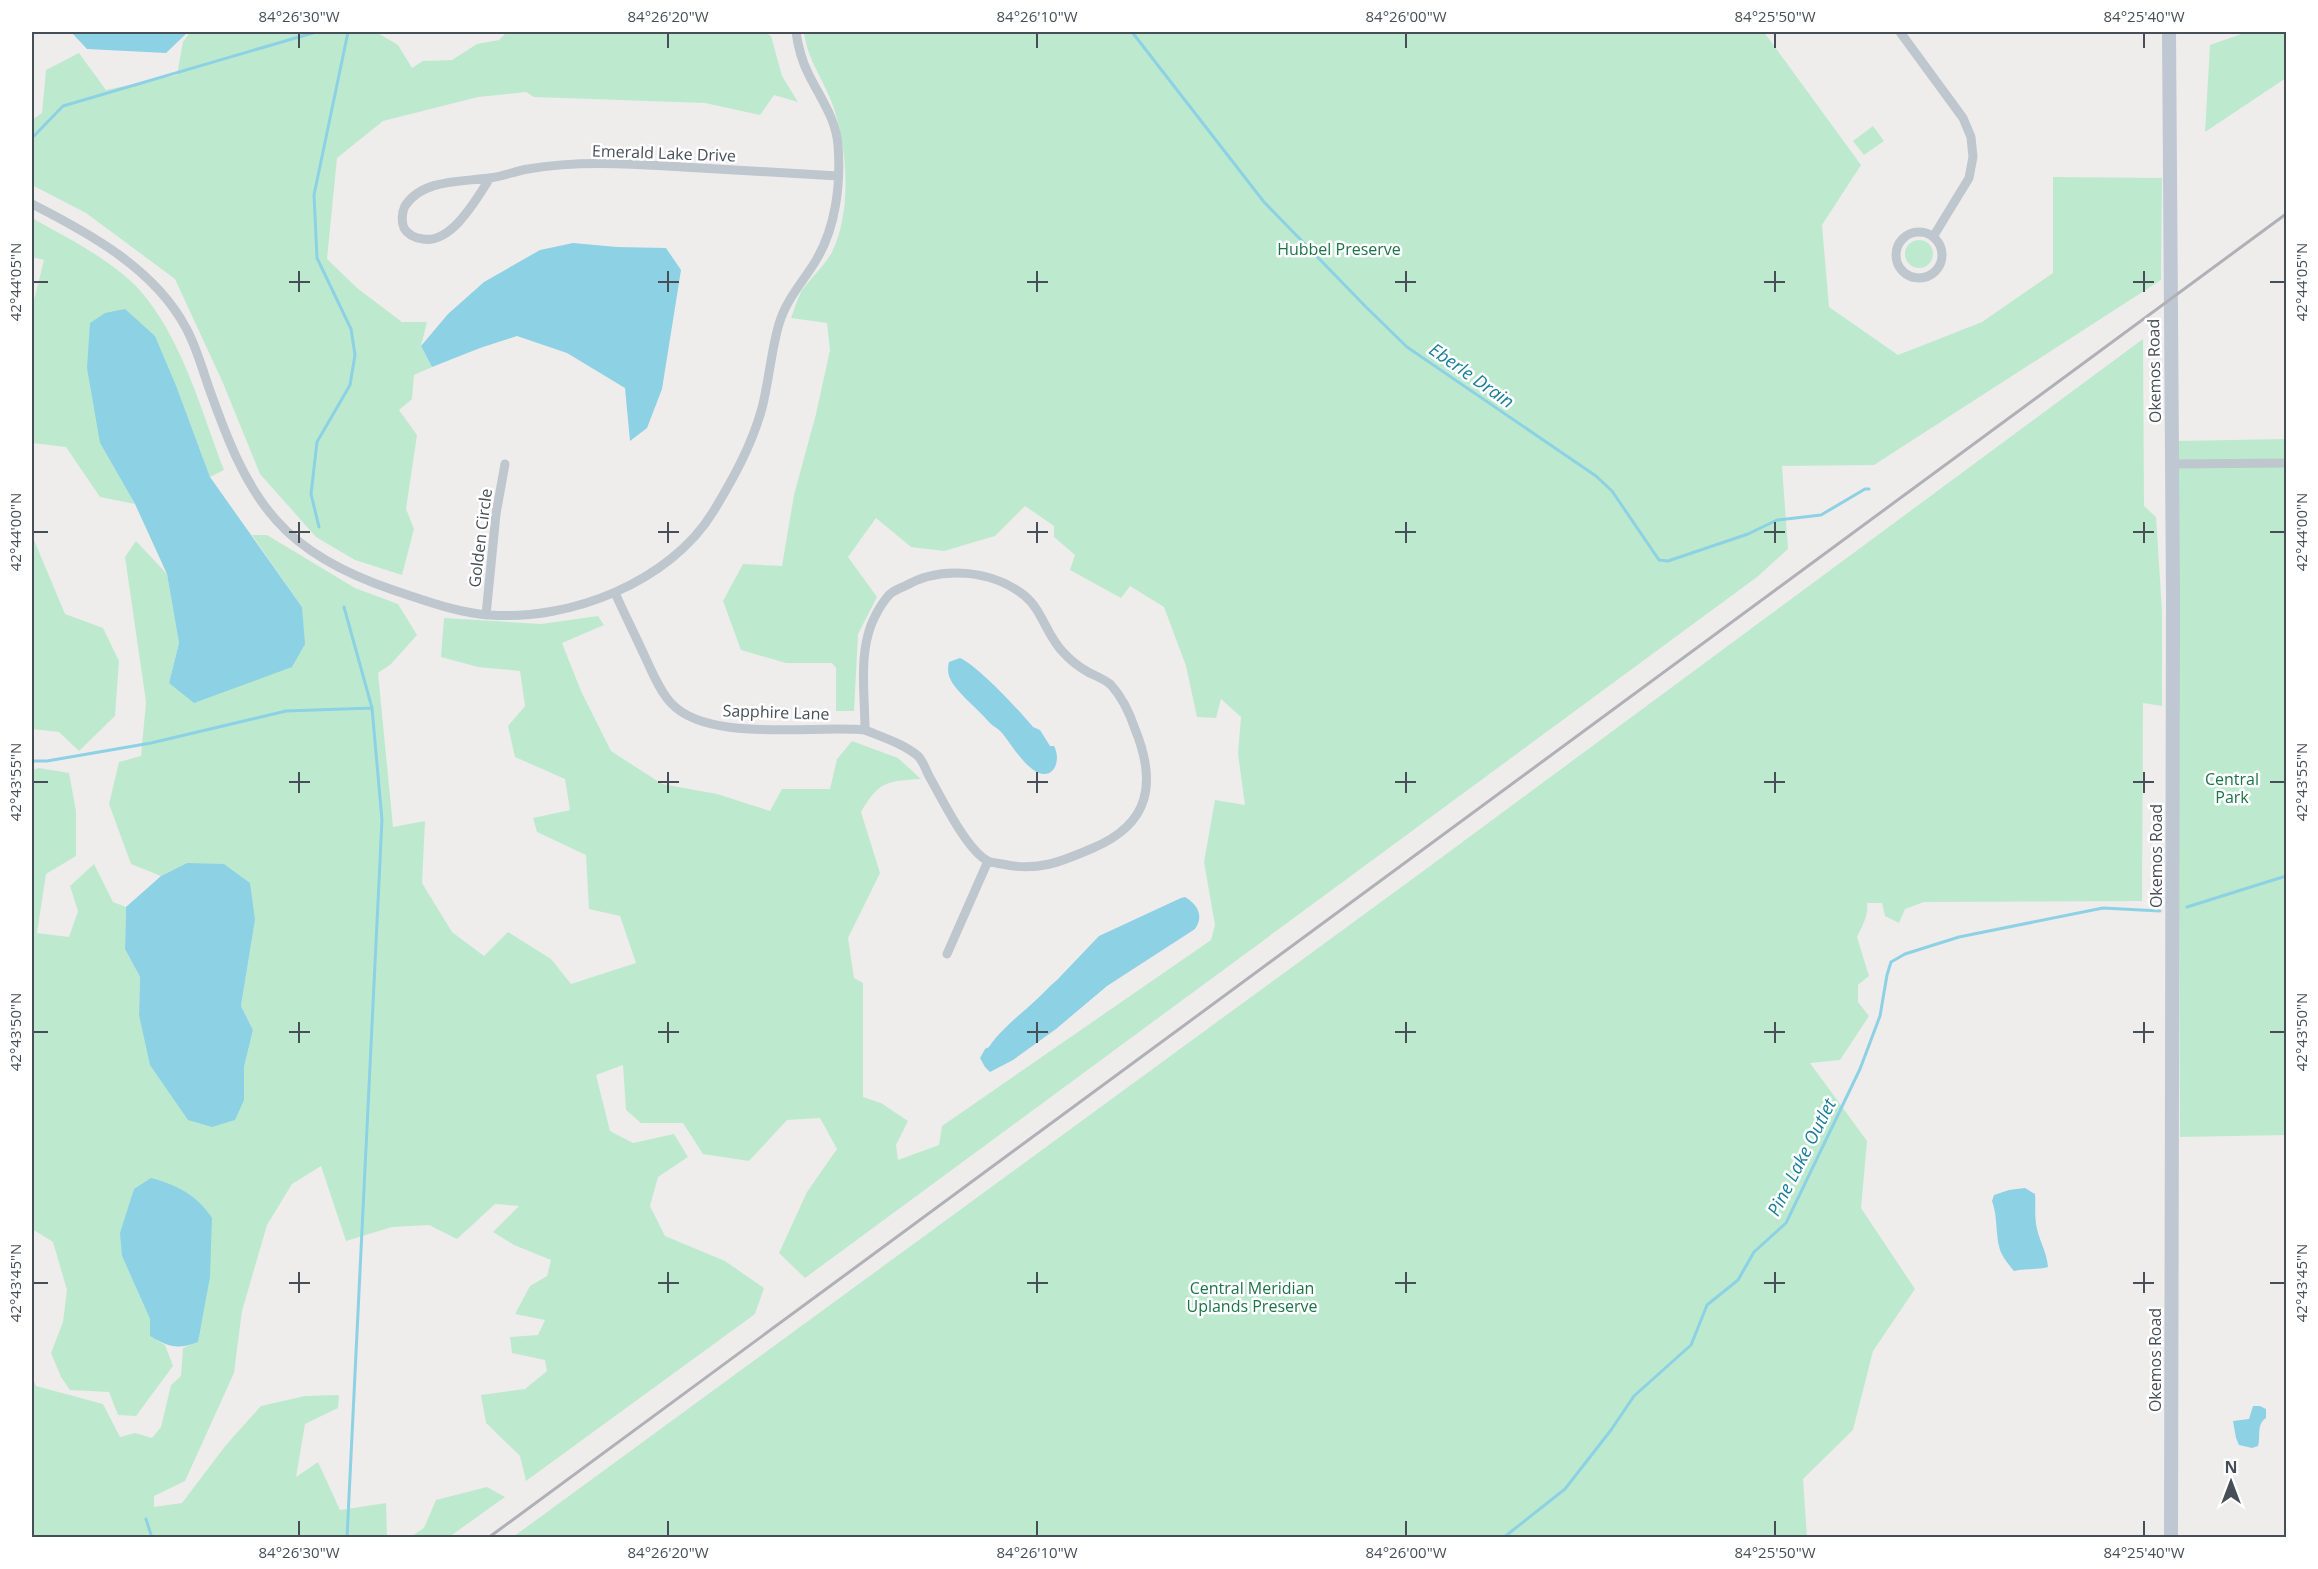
<svg xmlns="http://www.w3.org/2000/svg" width="2318" height="1569" viewBox="0 0 2318 1569" font-family="'Open Sans',sans-serif">
<style>
.green{fill:#bdeacf}
.water{fill:#8dd1e4}
.lines{fill:none;stroke-linecap:round;stroke-linejoin:round}
.stream{stroke:#8dd1e4;stroke-width:3}
.street{stroke:#bec6ce;stroke-width:9}
.secondary{stroke:#bec7d2;stroke-width:14}
.rail{stroke:#afb1b6;stroke-width:3}
.ticks{fill:none;stroke:#464f58;stroke-width:2}
.labels{text-anchor:middle;dominant-baseline:central;stroke-width:5;stroke-linejoin:round;paint-order:stroke}
.street-label{font-size:16px;fill:#464f58;stroke:#fff}
.park-label{font-size:16px;fill:#1d7349;stroke:#fff}
.water-label{font-size:18px;font-style:italic;fill:#177d9a;stroke:#fff}
.neatline{fill:none;stroke:#464f58;stroke-width:2}
.ticks-label{font-size:15px;text-anchor:middle;fill:#464f58}
</style>
<rect width="100%" height="100%" fill="#efecec"/>
<path class="green" d="M190,32H376L398,45L412,68L423,61L452,60L477,44L499,40L507,32H764L771,36L782,76L798,102L774,95L760,115L705,103L534,97L526,92L478,97L383,121L337,158L327,259L357,288L402,322H427L421,346L432,367L414,375L412,399L399,410L417,435L406,509L414,529L402,575L355,560L316,537L260,474L223,383L175,279L86,213L32,185V120L42,113L46,70L79,53L106,90L177,75L183,42Z
M804,32H1764L1861,165L1822,225L1829,307L1898,355L1982,322L2053,273V177L2162,178L2161,280L1874,465L1782,466L1788,549L1757,577L805,1278L779,1253L807,1192L837,1149L820,1118L787,1120L749,1161L703,1154L683,1123H641L626,1110L623,1065L596,1075L610,1131L633,1143L674,1134L688,1157L658,1177L650,1206L665,1236L725,1261L764,1288L755,1314L526,1481L520,1456L486,1423L481,1395L525,1389L547,1371L545,1360L512,1353L510,1337L538,1335L545,1320L515,1314L530,1286L547,1276L551,1260L514,1245L493,1232L519,1206L495,1204L457,1239L429,1225L392,1227L346,1241L321,1166L292,1184L267,1225L242,1311L234,1373L185,1481L154,1496V1507L182,1503L226,1445L261,1406L305,1396L339,1395L338,1408L305,1424L296,1477L318,1462L340,1510L386,1503L387,1537H32V1376L36,1386L103,1404L120,1437L135,1433L152,1438L161,1427L171,1385L181,1376L183,1348L198,1341L134,1189L122,1256L150,1319V1336L165,1345L173,1366L136,1416L118,1415L109,1392L70,1390L61,1377L51,1353L63,1322L67,1290L53,1242L32,1229V770L39,768L69,773L76,811V856L46,874L37,933L69,937L78,911L70,886L94,864L113,902L126,907L125,949L140,977L139,1015L244,1100V1067L253,1030L241,1006L255,920L187,863L161,876L131,864L109,804L119,762L141,756L146,702L125,557L136,541L167,574L179,643L169,683L302,607L252,535H267L355,588L398,604L417,635L391,664L378,673L393,827L425,821L422,883L452,932L484,956L508,932L551,959L571,984L636,963L620,916L589,909L586,855L537,832L533,818L570,810L565,779L515,757L508,726L525,706L520,671L478,667L441,657L444,618L541,624L598,616L604,625L562,643L581,691L611,751L662,784L717,794L770,811L782,789H830L837,759L852,741L898,758L921,779C887,781 879,781 861,812L880,873L848,938L854,978L863,983V1097L881,1103L908,1121L896,1145L898,1160L939,1145L942,1126L1211,940L1215,925L1204,862L1215,800L1245,805L1238,754L1241,717L1221,699L1216,718L1197,717L1186,666L1164,607L1130,586L1121,598L1070,570L1075,555L1054,537V526L1025,506L995,536L944,551L911,547L876,518L848,557L877,597L858,634L854,711H836V668L832,663H786L741,650L723,601L743,564L782,566L794,495L816,414L830,350L827,323L791,318C794,310 797,300 801,292C810,278 824,267 832,252C851,214 848,152 835,112C827,84 807,61 804,32Z
M2247,32H2286V78L2205,132L2210,45Z
M1873,126L1884,141L1864,155L1853,141Z
M32,218C69,239 121,264 147,299C185,348 202,413 224,470L210,477L177,388L100,443L135,504L100,497L66,447L32,443V308L44,260L32,257Z
M1905 254a14 14 0 1 1 28 0a14 14 0 1 1-28 0Z
M2143,339L2144,506L2156,517L2162,611V706L2143,703L2142,901L1924,902L1905,909L1899,923L1885,916L1882,903H1867C1869,914 1862,927 1857,937L1869,976L1858,985V1002L1869,1016L1840,1060L1810,1063L1867,1141L1861,1208L1915,1289L1873,1351L1853,1430L1803,1479L1807,1537H513L1426,869Z
M2286,439V1135L2180,1137L2177,441Z
M32,535L65,614L103,628L119,661L115,716L79,751L59,732L32,729Z
M487,1487L505,1497L449,1537H410L424,1528L436,1500Z"/>
<path class="water" d="M71,32H188L166,53L87,49Z
M573,243L617,247L666,248L681,270L662,389L647,428L630,441L625,388L567,353L517,336L480,348L432,367L421,346L448,314L484,282L540,250Z
M125,309L155,336L177,388L210,477L302,607L305,644L292,667L194,703L169,683L179,643L167,574L135,504L100,443L87,368L90,323L105,313Z
M960,658C978,666 1019,710 1033,727L1040,730L1050,746H1054C1062,761 1053,782 1035,771C1021,762 1012,745 1002,733C998,728 992,726 988,721C977,708 963,698 953,684C948,676 947,671 949,662Z
M187,863L224,864L250,883L255,920L241,1006L253,1030L244,1067V1100L235,1120L212,1127L188,1120L150,1065L139,1015L140,977L125,949L126,907L161,876Z
M1185,897C1198,905 1204,916 1195,929L1107,986L1056,1029L1013,1060L990,1072L985,1067L980,1058L985,1049L989,1047C1002,1028 1020,1015 1036,1000C1044,993 1049,986 1057,980L1099,936L1181,898Z
M151,1178C177,1185 197,1195 212,1218L210,1277L198,1342C177,1350 169,1347 150,1336V1319L122,1256L120,1233L134,1189Z
M2025,1188L2035,1194C2036,1206 2034,1216 2037,1229C2040,1242 2047,1253 2048,1267C2037,1270 2026,1268 2014,1271C2009,1265 2003,1258 2000,1250C1995,1233 1998,1217 1992,1201L1994,1195L2009,1190Z
M2253,1406H2260L2266,1409V1418C2256,1425 2261,1435 2258,1446L2252,1448L2239,1445L2236,1438L2233,1421L2249,1419Z"/>
<g class="lines">
<path class="stream" d="M1132,32L1264,202L1366,307L1407,347L1596,476L1612,491L1659,560L1668,561L1748,534L1777,520L1821,515L1865,489H1869
M32,138L63,106L316,32
M319,527L311,494L317,442L350,385L355,355L351,329L317,258L314,195L348,32
M344,607L372,708L382,820L347,1538
M32,761H47L151,743L286,711L372,708
M2187,907L2286,876
M146,1519L152,1538
M1503,1538L1565,1489L1611,1430L1634,1396L1691,1345L1707,1305L1738,1280L1754,1252L1786,1223L1860,1069L1880,1016L1887,975L1891,962L1905,954L1959,937L2103,908L2160,911"/>
<path class="street" d="M1900,32L1963,118L1971,137L1973,157L1969,178L1933,237
M490,178C477,198 452,244 423,239C415,238 408,235 404,228C401,221 402,212 405,206C422,179 462,182 489,178C502,177 515,171 528,169C579,160 633,164 683,167C735,170 786,173 838,176
M32,204C89,233 155,269 186,328C196,346 202,368 209,388C225,433 244,485 277,521C306,554 352,576 393,590C424,600 457,613 490,615C570,621 670,582 713,512C733,479 752,445 762,408C769,381 771,351 779,324C786,300 802,283 815,262C836,228 841,184 838,145C836,118 819,96 808,73C801,59 798,46 796,32
M1896 255a23 23 0 1 1 46 0a23 23 0 1 1-46 0Z
M2171,464L2286,463
M615,593C625,615 636,637 646,659C653,674 660,691 671,703C707,743 813,725 865,730C865,701 860,663 868,635C871,622 880,605 889,595C893,591 900,588 905,586C941,565 993,570 1025,596C1042,610 1047,636 1063,652C1070,660 1079,667 1088,672C1095,676 1105,679 1111,685C1122,697 1130,714 1135,729C1157,783 1150,824 1093,848C1061,862 1037,872 1002,864C998,863 992,863 988,861C967,851 941,797 929,776C926,770 923,761 918,756C904,744 882,737 865,730
M486,615L496,514L505,464
M947,954L988,861"/>
<path class="secondary" d="M2169,32L2173,599L2171,1538"/>
<path class="rail" d="M488,1538L2286,214"/>
</g>
<path class="ticks" d="M299,33V48M668,33V48M1037,33V48M1406,33V48M1775,33V48M2144,33V48M299,271V292M668,271V292M1037,271V292M1406,271V292M1775,271V292M2144,271V292M33,282H48M289,282H310M658,282H679M1027,282H1048M1395,282H1416M1764,282H1785M2133,282H2154M2270,282H2285M299,522V543M668,522V543M1037,522V543M1406,522V543M1775,522V543M2144,522V543M33,532H48M289,532H310M658,532H679M1027,532H1048M1395,532H1416M1764,532H1785M2133,532H2154M2270,532H2285M299,772V793M668,772V793M1037,772V793M1406,772V793M1775,772V793M2144,772V793M33,782H48M289,782H310M658,782H679M1027,782H1048M1395,782H1416M1764,782H1785M2133,782H2154M2270,782H2285M299,1022V1043M668,1022V1043M1037,1022V1043M1406,1022V1043M1775,1022V1043M2144,1022V1043M33,1032H48M289,1032H310M658,1032H679M1027,1032H1048M1395,1032H1416M1764,1032H1785M2133,1032H2154M2270,1032H2285M299,1272V1293M668,1272V1293M1037,1272V1293M1406,1272V1293M1775,1272V1293M2144,1272V1293M33,1283H48M289,1283H310M658,1283H679M1027,1283H1048M1395,1283H1416M1764,1283H1785M2133,1283H2154M2270,1283H2285M299,1521V1536M668,1521V1536M1037,1521V1536M1406,1521V1536M1775,1521V1536M2144,1521V1536"/>
<g class="labels">
<g class="street-label">
<text transform="translate(664 153) rotate(2)">Emerald Lake Drive</text>
<text transform="translate(2154 371) rotate(-91)">Okemos Road</text>
<text transform="translate(480 538) rotate(-83)">Golden Circle</text>
<text transform="translate(776 712) rotate(2)">Sapphire Lane</text>
<text transform="translate(2156 856) rotate(-90)">Okemos Road</text>
<text transform="translate(2155 1360) rotate(-90)">Okemos Road</text>
</g>
<g class="park-label">
<text x="1339" y="249">Hubbel Preserve</text>
<text x="2232" y="779">Central<tspan x="2232" dy="18">Park</tspan></text>
<text x="1252" y="1288">Central Meridian<tspan x="1252" dy="18">Uplands Preserve</tspan></text>
</g>
<g class="water-label">
<text transform="translate(1472 375) rotate(35)">Eberle Drain</text>
<text transform="translate(1801 1157) rotate(-63)">Pine Lake Outlet</text>
</g>
</g>
<rect width="2318" height="1569" fill="none" stroke="#ffffff" stroke-width="66"/>
<g transform="translate(2231 1482)" stroke="#ffffff" stroke-width="4.5" paint-order="stroke">
<path d="M0-4.5L10 22L0 15L-10 22Z" fill="#464f58"/>
<text y="-9" font-size="16" font-weight="bold" text-anchor="middle" fill="#464f58">N</text>
</g>
<rect x="33" y="33" width="2252" height="1503" class="neatline"/>
<g class="ticks-label">
<text x="299" y="22">84°26'30"W</text>
<text x="668" y="22">84°26'20"W</text>
<text x="1037" y="22">84°26'10"W</text>
<text x="1406" y="22">84°26'00"W</text>
<text x="1775" y="22">84°25'50"W</text>
<text x="2144" y="22">84°25'40"W</text>
<text transform="translate(16 282) rotate(-90)" y="5">42°44'05"N</text>
<text transform="translate(2302 282) rotate(-90)" y="5">42°44'05"N</text>
<text transform="translate(16 532) rotate(-90)" y="5">42°44'00"N</text>
<text transform="translate(2302 532) rotate(-90)" y="5">42°44'00"N</text>
<text transform="translate(16 782) rotate(-90)" y="5">42°43'55"N</text>
<text transform="translate(2302 782) rotate(-90)" y="5">42°43'55"N</text>
<text transform="translate(16 1032) rotate(-90)" y="5">42°43'50"N</text>
<text transform="translate(2302 1032) rotate(-90)" y="5">42°43'50"N</text>
<text transform="translate(16 1283) rotate(-90)" y="5">42°43'45"N</text>
<text transform="translate(2302 1283) rotate(-90)" y="5">42°43'45"N</text>
<text x="299" y="1558">84°26'30"W</text>
<text x="668" y="1558">84°26'20"W</text>
<text x="1037" y="1558">84°26'10"W</text>
<text x="1406" y="1558">84°26'00"W</text>
<text x="1775" y="1558">84°25'50"W</text>
<text x="2144" y="1558">84°25'40"W</text>
</g>
</svg>
